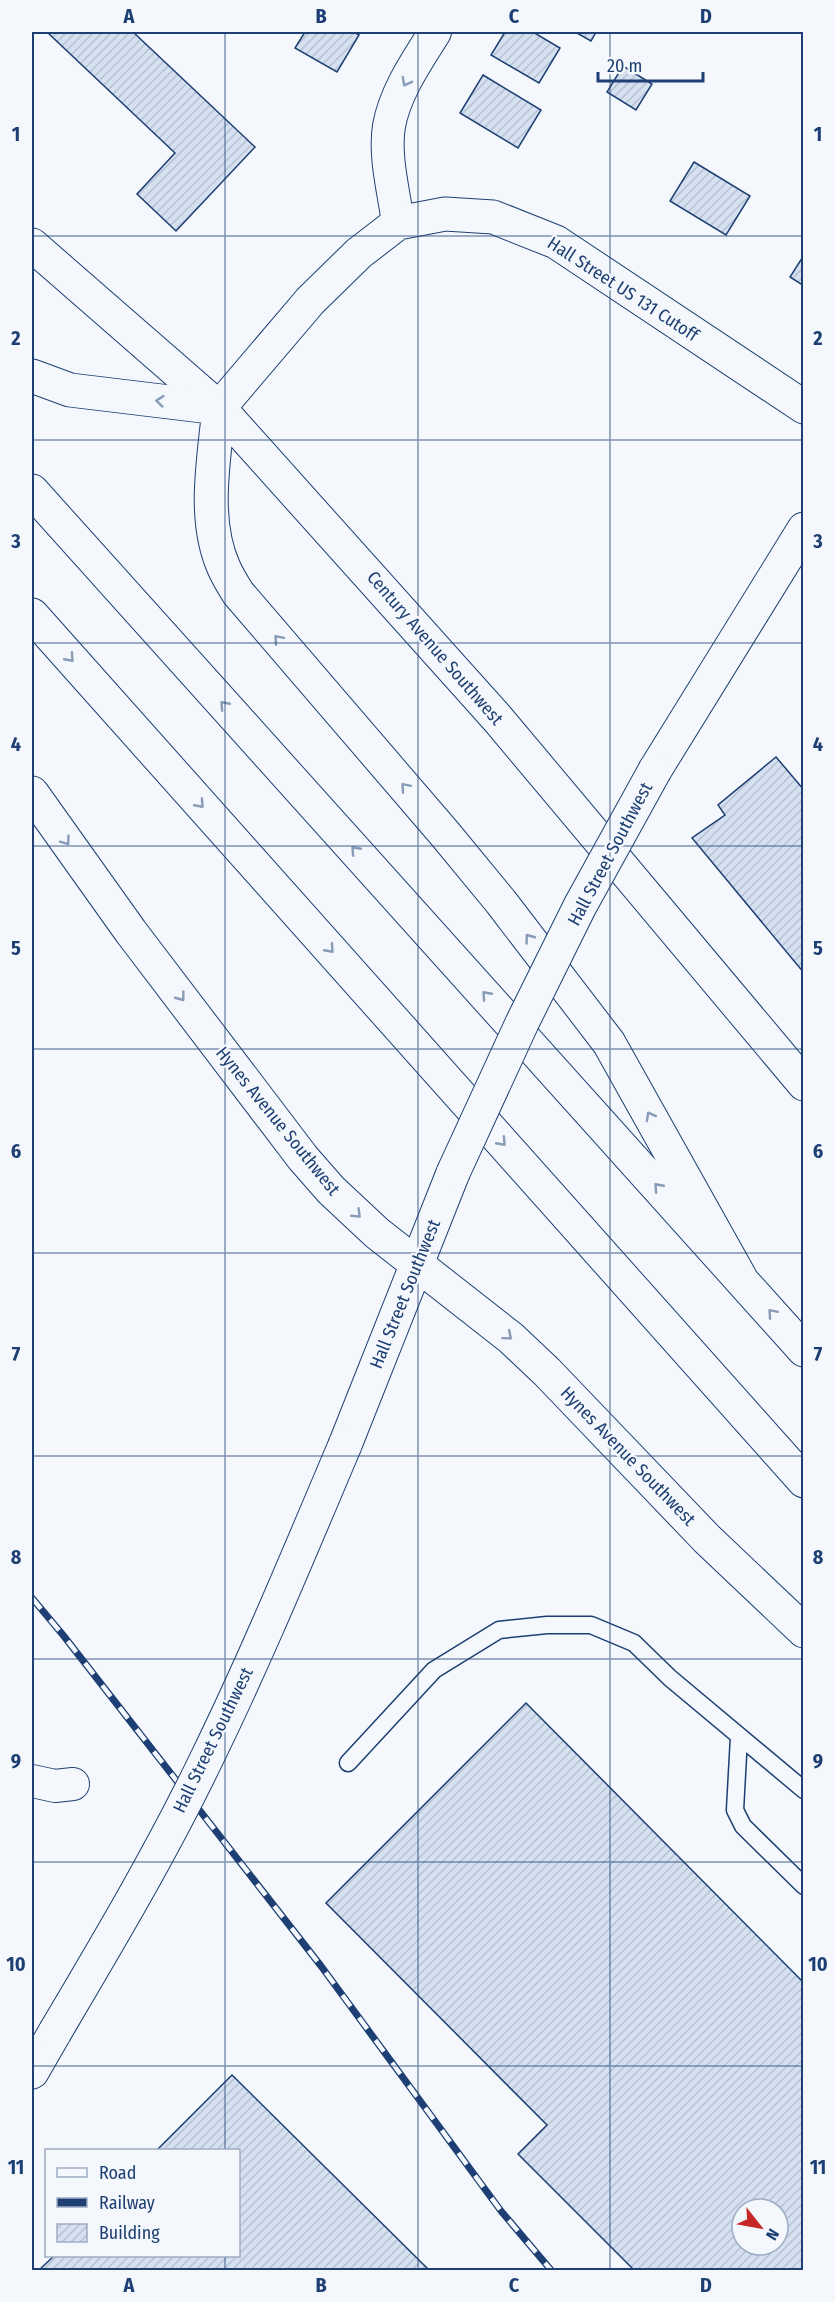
<svg xmlns="http://www.w3.org/2000/svg" width="835" height="2302" viewBox="0 0 835 2302" font-family="'Fira Sans Condensed',sans-serif">
<style>
.building{fill:url(#building-hatch);stroke:#1d3f73;stroke-width:1.5;fill-rule:evenodd}
.lines{fill:none;stroke-linecap:round;stroke-linejoin:round}
.service-casing{stroke:#1d3f73;stroke-width:19}
.minor-casing{stroke:#1d3f73;stroke-width:34}
.tertiary-casing{stroke:#1d3f73;stroke-width:35}
.secondary-casing{stroke:#1d3f73;stroke-width:35}
.motorway-casing{stroke:#1d3f73;stroke-width:35}
.service{stroke:#f4f7fb;stroke-width:16}
.minor{stroke:#f4f7fb;stroke-width:32}
.tertiary{stroke:#f4f7fb;stroke-width:33}
.secondary{stroke:#f4f7fb;stroke-width:33}
.motorway{stroke:#f4f7fb;stroke-width:33}
.rail-casing{stroke:#1d3f73;stroke-width:7}
.rail{stroke:#f4f7fb;stroke-width:4.5;stroke-dasharray:14;stroke-linecap:butt}
.secondary-bridge-casing{stroke:#1d3f73;stroke-width:35;stroke-linecap:butt}
.secondary-bridge{stroke:#f4f7fb;stroke-width:33}
.oneway{stroke:#889bb7}
.grid{fill:none;stroke:#1d3f73;stroke-width:1.5;stroke-opacity:0.55}
.labels{text-anchor:middle;dominant-baseline:central;stroke-width:4.5;stroke-linejoin:round;paint-order:stroke}
.street-label{font-size:18px;fill:#1d3f73;stroke:#f4f7fb}
.neatline{fill:none;stroke:#1d3f73;stroke-width:2}
.grid-label{font-size:20px;text-anchor:middle;font-weight:bold;fill:#1d3f73}
</style>
<defs>
<pattern id="building-hatch" width="6" height="6" patternUnits="userSpaceOnUse" patternTransform="scale(1.5)"><rect width="6" height="6" fill="#d5e0f0"/><path d="M-1 1l2-2M0 6l6-6M5 7l2-2" fill="none" stroke="#b6c1d1"/></pattern>
</defs>
<rect width="100%" height="100%" fill="#f4f7fb"/>
<path class="building" d="M47,32H133L255,147L176,231L137,194L175,153Z
M305,32H354L359,35L337,72L295,48Z
M505,32H533L560,48L539,83L491,55Z
M575,32H596L591,41Z
M623,66L652,84L636,110L607,92Z
M483,75L541,110L518,148L460,113Z
M694,162L750,196L726,235L670,201Z
M804,255V286L790,277Z
M776,757L804,790V973L692,838L725,815L718,805Z
M526,1703L804,1983V2270H634L518,2154L547,2125L326,1903ZM742,2209H778V2245H742Z
M232,2075L429,2270H39L54,2256H238V2150H157Z"/>
<g class="lines">
<g class="service-casing">
<path id="service" d="M739,1737L735,1810L743,1826L804,1886
M348,1763L434,1670L499,1630L547,1625H591L634,1643L670,1678L804,1790"/>
</g>
<g class="minor-casing">
<path id="minor" d="M398,223C394,192 384,157 389,126C395,92 417,61 435,32
M32,1781L55,1786L73,1784"/>
</g>
<g class="tertiary-casing">
<path id="tertiary" d="M32,245L219,408L497,718L804,1084"/>
</g>
<g class="secondary-casing">
<path id="secondary" d="M219,408L310,301L359,253L398,223L445,214L493,217L556,242L804,407
M655,770L804,529
M32,793L131,932L303,1158L331,1190L377,1233L511,1338L547,1372L707,1539L804,1631
M345,1445L453,1173
M32,2072L55,2032"/>
</g>
<g class="motorway-casing">
<path id="motorway" d="M32,376L70,390L219,408C214,460 202,519 224,568C228,577 233,585 238,593L445,834L501,902L609,1043L740,1277
M32,491L804,1350
M32,615L804,1481"/>
</g>
<use href="#service" class="service"/>
<use href="#minor" class="minor"/>
<use href="#tertiary" class="tertiary"/>
<use href="#secondary" class="secondary"/>
<use href="#motorway" class="motorway"/>
<g class="rail-casing">
<path id="rail" d="M32,1598L63,1635L321,1966L501,2211L551,2270"/>
</g>
<use href="#rail" class="rail"/>
<g class="secondary-bridge-casing">
<path id="secondary-bridge" d="M453,1173L522,1023L580,906L655,770
M55,2032C107,1944 160,1855 205,1762C256,1658 300,1551 345,1445"/>
</g>
<use href="#secondary-bridge" class="secondary-bridge"/>
</g>
<defs><path id="oneway-chevron" d="M-2-3.5L2.5 0L-2 3.5" fill="none" stroke-width="1.6" stroke-linecap="round" stroke-linejoin="round" transform="scale(1.5)"/></defs>
<g class="oneway">
<use href="#oneway-chevron" transform="translate(406 82) rotate(118)"/>
<use href="#oneway-chevron" transform="translate(160 401) rotate(-174)"/>
<use href="#oneway-chevron" transform="translate(278 639) rotate(-131)"/>
<use href="#oneway-chevron" transform="translate(70 658) rotate(48)"/>
<use href="#oneway-chevron" transform="translate(224 705) rotate(-132)"/>
<use href="#oneway-chevron" transform="translate(405 787) rotate(-131)"/>
<use href="#oneway-chevron" transform="translate(200 804) rotate(48)"/>
<use href="#oneway-chevron" transform="translate(66 841) rotate(54)"/>
<use href="#oneway-chevron" transform="translate(355 850) rotate(-132)"/>
<use href="#oneway-chevron" transform="translate(529 938) rotate(-127)"/>
<use href="#oneway-chevron" transform="translate(330 949) rotate(48)"/>
<use href="#oneway-chevron" transform="translate(486 995) rotate(-132)"/>
<use href="#oneway-chevron" transform="translate(181 997) rotate(53)"/>
<use href="#oneway-chevron" transform="translate(650 1116) rotate(-119)"/>
<use href="#oneway-chevron" transform="translate(502 1142) rotate(48)"/>
<use href="#oneway-chevron" transform="translate(658 1187) rotate(-132)"/>
<use href="#oneway-chevron" transform="translate(357 1214) rotate(44)"/>
<use href="#oneway-chevron" transform="translate(772 1313) rotate(-131)"/>
<use href="#oneway-chevron" transform="translate(508 1336) rotate(40)"/>
</g>
<path class="grid" d="M225,32V2150M418,32V2270M610,32V2270M32,236H804M32,440H804M32,643H804M32,846H804M32,1049H804M32,1253H804M32,1456H804M32,1659H804M32,1862H804M32,2066H804M225,2256V2270"/>
<g class="labels">
<g class="street-label">
<text transform="translate(623 289) rotate(33)">Hall Street US 131 Cutoff</text>
<text transform="translate(435 648) rotate(49)">Century Avenue Southwest</text>
<text transform="translate(610 854) rotate(-62)">Hall Street Southwest</text>
<text transform="translate(278 1121) rotate(51)">Hynes Avenue Southwest</text>
<text transform="translate(405 1294) rotate(-68)">Hall Street Southwest</text>
<text transform="translate(628 1456) rotate(46)">Hynes Avenue Southwest</text>
<text transform="translate(213 1740) rotate(-64)">Hall Street Southwest</text>
</g>
</g>
<rect width="835" height="2302" fill="none" stroke="#f4f7fb" stroke-width="66"/>
<rect x="45" y="2149" width="195" height="108" fill="#f4f7fb" stroke="#9eadc5" stroke-width="1.5"/>
<rect x="57" y="2168" width="30" height="9" fill="#f4f7fb" stroke="#9eadc5" stroke-width="1.5"/>
<text x="99" y="2179" font-size="18" fill="#1d3f73">Road</text>
<rect x="57" y="2198" width="30" height="9" fill="#1d3f73" stroke="#9eadc5" stroke-width="1.5"/>
<text x="99" y="2209" font-size="18" fill="#1d3f73">Railway</text>
<rect x="57" y="2224" width="30" height="18" fill="url(#building-hatch)" stroke="#9eadc5" stroke-width="1.5"/>
<text x="99" y="2239" font-size="18" fill="#1d3f73">Building</text>
<g transform="translate(760 2227) rotate(121)"><circle r="28" fill="#f4f7fb" stroke="#9eadc5" stroke-width="1.5"/>
<path d="M0-4.5L10 22L0 15L-10 22Z" fill="#c62828"/>
<text y="-9" font-size="16" font-weight="bold" text-anchor="middle" fill="#1d3f73">N</text>
</g>
<path d="M598 72v9h105v-9" fill="none" stroke="#1d3f73" stroke-width="3"/>
<text x="607" y="72" font-size="18" fill="#1d3f73" stroke="#f4f7fb" stroke-width="4.5" paint-order="stroke">20 m</text>
<rect x="33" y="33" width="769" height="2236" class="neatline"/>
<g class="grid-label">
<text x="129" y="23">A</text>
<text x="321" y="23">B</text>
<text x="514" y="23">C</text>
<text x="706" y="23">D</text>
<text x="16" y="141">1</text>
<text x="818" y="141">1</text>
<text x="16" y="345">2</text>
<text x="818" y="345">2</text>
<text x="16" y="548">3</text>
<text x="818" y="548">3</text>
<text x="16" y="751">4</text>
<text x="818" y="751">4</text>
<text x="16" y="955">5</text>
<text x="818" y="955">5</text>
<text x="16" y="1158">6</text>
<text x="818" y="1158">6</text>
<text x="16" y="1361">7</text>
<text x="818" y="1361">7</text>
<text x="16" y="1564">8</text>
<text x="818" y="1564">8</text>
<text x="16" y="1768">9</text>
<text x="818" y="1768">9</text>
<text x="16" y="1971">10</text>
<text x="818" y="1971">10</text>
<text x="16" y="2174">11</text>
<text x="818" y="2174">11</text>
<text x="129" y="2292">A</text>
<text x="321" y="2292">B</text>
<text x="514" y="2292">C</text>
<text x="706" y="2292">D</text>
</g>
</svg>
